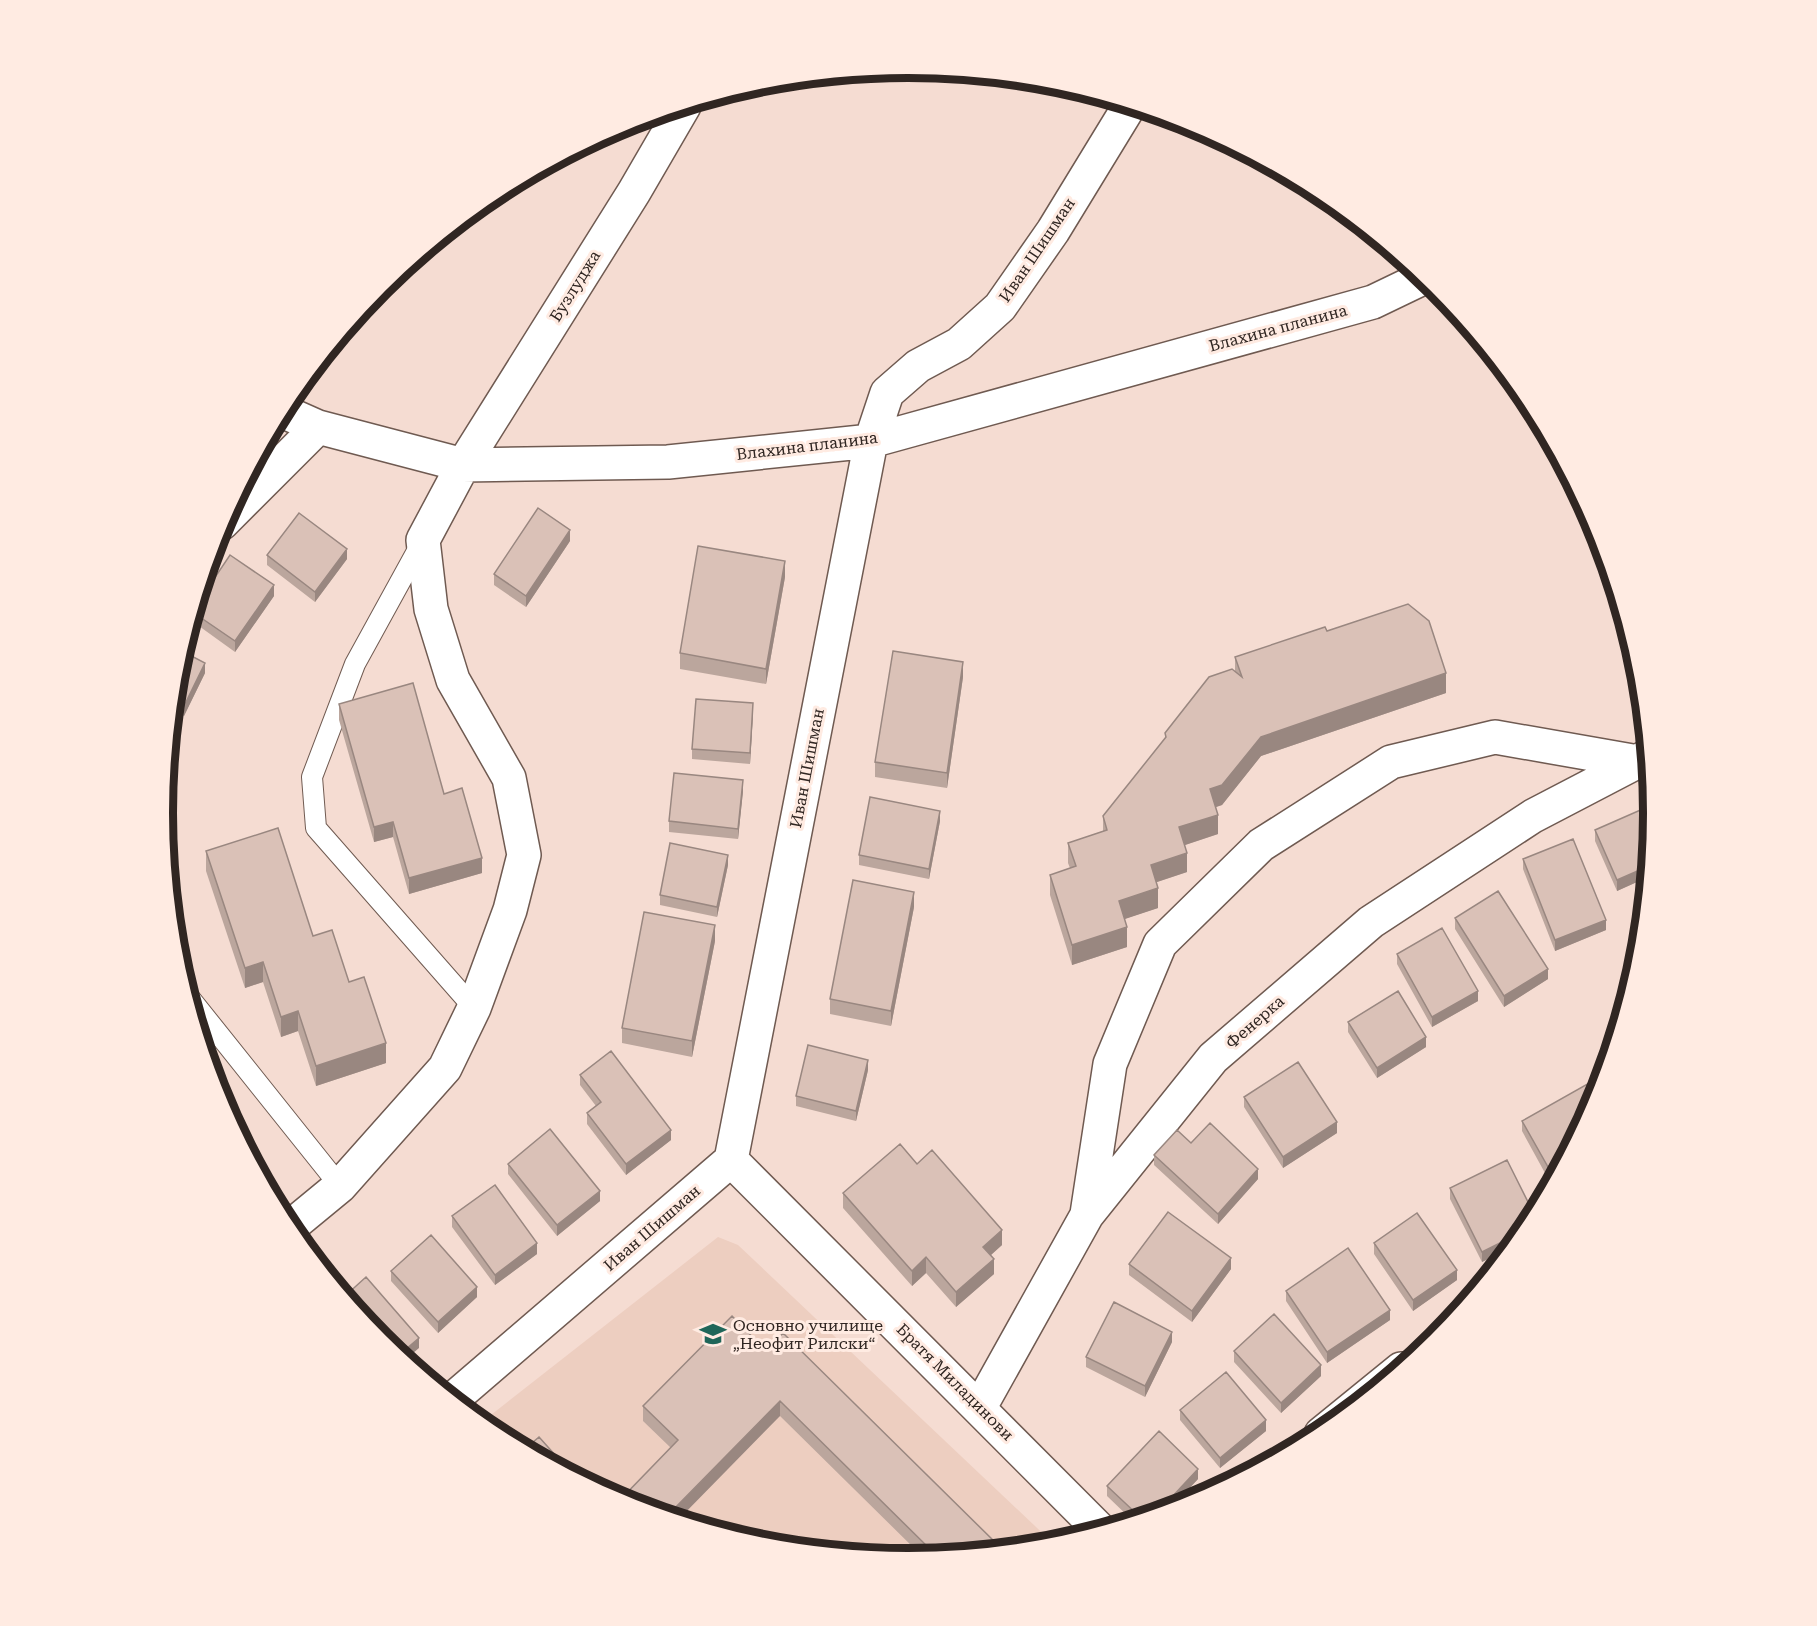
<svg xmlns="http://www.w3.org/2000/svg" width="1817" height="1626" viewBox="0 0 1817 1626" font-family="'Roboto Serif',serif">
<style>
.built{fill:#edcec0}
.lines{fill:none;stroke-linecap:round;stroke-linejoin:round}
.lane-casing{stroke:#6f5a51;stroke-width:22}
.street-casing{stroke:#6f5a51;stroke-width:36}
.lane{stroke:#fff;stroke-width:20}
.street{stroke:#fff;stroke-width:33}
.wall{fill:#bba69d}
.shaded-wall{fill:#998780}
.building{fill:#dac1b7;stroke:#998780;stroke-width:1.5}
.labels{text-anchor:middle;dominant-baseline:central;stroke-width:6;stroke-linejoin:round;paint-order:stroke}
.street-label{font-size:16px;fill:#302622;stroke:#ffebe2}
.poi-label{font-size:16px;fill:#302622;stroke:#ffebe2;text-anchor:start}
.rim{fill:none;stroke:#302622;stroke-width:8}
</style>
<rect width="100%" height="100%" fill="#f5dcd2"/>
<path class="built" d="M718,1237L738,1245L1054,1544L909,1558L763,1544L623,1502L494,1433L482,1422Z"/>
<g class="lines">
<g class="lane-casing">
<path id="lane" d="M422,542L355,664L312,777L316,828L474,1008
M189,997L340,1186"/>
</g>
<g class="street-casing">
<path id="street" d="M282,411L318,427L463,465L668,462L871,441L1373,302L1425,277
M222,523L318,427
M731,1160L1100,1530
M1087,1214L1110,1064L1160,944L1261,845L1391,762L1495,737L1638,762
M289,1228L340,1186L445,1068L474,1008L510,910L524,855L509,778L453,680L431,609L423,540L463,465L634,192L684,106
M453,1399L731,1160L871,441L887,393L918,366L959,344L1000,307L1053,231L1130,105
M980,1407L1087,1215L1213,1058L1371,922L1533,816L1648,756
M1321,1434L1401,1369"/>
</g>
<use href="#lane" class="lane"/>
<use href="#street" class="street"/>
</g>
<path class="wall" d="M570,541L526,607L494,585V574Z
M267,555L347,559L315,602L267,565Z
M785,577L766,684L680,669V653Z
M274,596L235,652L192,621L197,604Z
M1327,631L1446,693L1261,756L1222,805L1216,807L1218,834L1185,845L1187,872L1157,882L1158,908L1124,919L1127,947L1072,965L1050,895V875L1070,868L1068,863V843L1103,831V816L1165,739V733L1235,672V657Z
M177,667L205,673L184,716L173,710Z
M963,677L947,788L875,777V762Z
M339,704L444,794L482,873L409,894L393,837L374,842L339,720Z
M753,713L750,764L692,759V749Z
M743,791L738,839L669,832V821Z
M940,821L929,879L859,865V855Z
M1653,827L1648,877L1617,891L1595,841V830Z
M206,851L313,936L349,982L386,1063L316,1086L298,1031L281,1037L263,982L245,988L206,871Z
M1523,859L1606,930L1555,951L1523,869Z
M728,865L717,917L660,905V895Z
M914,907L891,1026L830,1014V999Z
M1455,918L1548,979L1504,1007L1455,929Z
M715,941L692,1057L622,1043V1028Z
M1397,954L1478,1001L1432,1027L1397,964Z
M1348,1022L1426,1047L1377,1078L1348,1032Z
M868,1070L856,1121L796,1106V1096Z
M580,1075L671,1140L626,1175L587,1124V1113L596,1106L580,1085Z
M1244,1097L1337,1133L1283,1168L1244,1107Z
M1597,1099L1551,1184L1522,1131V1121Z
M1191,1143L1258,1179L1218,1224L1154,1165V1155Z
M508,1164L600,1201L557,1236L508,1174Z
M917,1164L1002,1245L990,1256L994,1274L956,1307L926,1273L912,1286L843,1208V1193Z
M1450,1188L1528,1227L1512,1247L1482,1262L1450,1199Z
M452,1216L537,1254L495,1285L452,1227Z
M1374,1243L1457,1280L1413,1311L1374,1254Z
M1129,1264L1231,1269L1192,1322L1129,1275Z
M391,1271L477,1297L438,1333L391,1281Z
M1286,1291L1390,1320L1327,1363L1286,1301Z
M1172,1342L1145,1397L1086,1367V1357Z
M766,1351L1002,1549L923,1557L780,1416L671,1448L643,1421V1406Z
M1234,1351L1321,1376L1281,1413L1234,1362Z
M1180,1410L1266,1431L1220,1468L1180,1420Z
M1198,1479L1170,1509L1132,1520L1107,1496V1486Z"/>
<path class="shaded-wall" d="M570,530V541L526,607V596Z
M347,549V559L315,602V592Z
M785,561V577L766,684V669Z
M274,585V596L235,652V641Z
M963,662V677L947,788V773Z
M205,663V673L184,716V706Z
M1446,673V693L1261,756L1222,805L1210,809V789L1261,737Z
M753,703V713L750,764V753Z
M743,780V791L738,839V829Z
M940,811V821L929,879V869Z
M1218,815V834L1179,847V827Z
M393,822V837L374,842V827Z
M1187,853V872L1151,884V865Z
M728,855V865L717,917V907Z
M482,858V873L409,894V878Z
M1649,866L1648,877L1617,891V880Z
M1158,888V908L1119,921V901Z
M914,892V907L891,1026V1011Z
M1606,920V930L1555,951V940Z
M715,925V941L692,1057V1041Z
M1127,927V947L1072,965V945Z
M263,962V982L245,988V968Z
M1548,969V979L1504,1007V996Z
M1478,991V1001L1432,1027V1017Z
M298,1011V1031L281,1037V1017Z
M1426,1037V1047L1377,1078V1068Z
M386,1043V1063L316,1086V1066Z
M868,1060V1070L856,1121V1111Z
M1337,1122V1133L1283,1168V1157Z
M671,1130V1140L626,1175V1164Z
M1258,1169V1179L1218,1224V1214Z
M1559,1170L1552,1184V1174Z
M600,1191V1201L557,1236V1225Z
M1002,1230V1245L983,1262V1247Z
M1526,1230L1512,1247L1482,1262V1252Z
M537,1243V1254L495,1285V1275Z
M926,1257V1273L912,1286V1271Z
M1231,1258V1269L1192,1322V1311Z
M994,1259V1274L956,1307V1292Z
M1457,1270V1280L1413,1311V1300Z
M477,1287V1297L438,1333V1322Z
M1390,1310V1320L1327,1363V1352Z
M1172,1332V1342L1145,1397V1386Z
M419,1338V1348L405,1360L399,1355Z
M1321,1365V1376L1281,1413V1403Z
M780,1401V1416L679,1519L668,1515Z
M1266,1420V1431L1220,1468V1458Z
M1198,1469V1479L1170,1509L1157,1513Z"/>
<path class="building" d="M538,508L570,530L526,596L494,574Z
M299,513L347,549L315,592L267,555Z
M698,546L785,561L766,669L680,653Z
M230,555L274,585L235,641L194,613L197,604Z
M1408,604L1429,621L1446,673L1261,737L1222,785L1210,789L1218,815L1179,827L1187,853L1151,865L1158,888L1119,901L1127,927L1072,945L1050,875L1076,866L1068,843L1107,830L1103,816L1166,737L1165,733L1209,677L1232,669L1242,677L1235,657L1325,627L1327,631Z
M182,651L205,663L184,706L174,701L177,667Z
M893,651L963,662L947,773L875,762Z
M413,683L444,794L462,788L482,858L409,878L393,822L374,827L339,704Z
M696,699L753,703L750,753L692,749Z
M674,773L743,780L738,829L669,821Z
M870,797L940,811L929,869L859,855Z
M1645,808L1653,827L1649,866L1617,880L1595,830Z
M278,828L313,936L332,930L349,982L364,977L386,1043L316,1066L298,1011L281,1017L263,962L245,968L206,851Z
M1573,839L1606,920L1555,940L1523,859Z
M670,843L728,855L717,907L660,895Z
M853,880L914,892L891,1011L830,999Z
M1498,891L1548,969L1504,996L1455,918Z
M644,912L715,925L692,1041L622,1028Z
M1442,928L1478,991L1432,1017L1397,954Z
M1398,991L1426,1037L1377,1068L1348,1022Z
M808,1045L868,1060L856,1111L796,1096Z
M611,1051L671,1130L626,1164L587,1113L601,1102L580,1075Z
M1298,1062L1337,1122L1283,1157L1244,1097Z
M1591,1082L1598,1096L1597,1099L1559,1170L1552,1174L1522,1121Z
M1210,1123L1258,1169L1218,1214L1154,1155L1177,1130L1191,1143Z
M550,1129L600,1191L557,1225L508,1164Z
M900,1144L917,1164L932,1150L1002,1230L983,1247L994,1259L956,1292L926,1257L912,1271L843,1193Z
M1507,1160L1535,1216L1526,1230L1482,1252L1450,1188Z
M495,1185L537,1243L495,1275L452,1216Z
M1168,1212L1231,1258L1192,1311L1129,1264Z
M1417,1213L1457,1270L1413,1300L1374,1243Z
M431,1235L477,1287L438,1322L391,1271Z
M1348,1248L1390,1310L1327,1352L1286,1291Z
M366,1277L419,1338L399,1355L381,1340L345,1296Z
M1114,1302L1172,1332L1145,1386L1086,1357Z
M1274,1314L1321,1365L1281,1403L1234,1351Z
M732,1316L766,1351L783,1333L1002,1549L937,1556L780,1401L668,1515L620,1500L678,1440L643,1406Z
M1226,1372L1266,1420L1220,1458L1180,1410Z
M1159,1431L1198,1469L1157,1513L1141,1518L1107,1486Z
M539,1437L573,1475L525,1449Z"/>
<defs>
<g id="school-bare" transform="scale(2.07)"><path d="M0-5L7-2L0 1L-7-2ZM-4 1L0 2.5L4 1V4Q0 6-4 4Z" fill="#1f6659" stroke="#ffebe2" stroke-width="2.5" paint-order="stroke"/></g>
</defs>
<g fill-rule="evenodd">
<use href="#school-bare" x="713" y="1334"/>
</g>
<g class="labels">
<g class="street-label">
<text transform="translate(1037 250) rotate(-56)">Иван Шишман</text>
<text transform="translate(575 286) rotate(-58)">Бузлуджа</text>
<text transform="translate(1278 328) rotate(-15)">Влахина планина</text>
<text transform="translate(807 446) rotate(-7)">Влахина планина</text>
<text transform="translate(807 768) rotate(-79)">Иван Шишман</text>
<text transform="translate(1255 1022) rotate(-41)">Фенерка</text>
<text transform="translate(652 1228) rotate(-41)">Иван Шишман</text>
<text transform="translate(955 1382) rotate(45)">Братя Миладинови</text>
</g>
<g class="poi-label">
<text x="733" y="1325">Основно училище<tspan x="733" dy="18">„Неофит Рилски“</tspan></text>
</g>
</g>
<path d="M0 0H1817V1626H0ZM173 813a735 735 0 1 1 1470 0a735 735 0 1 1-1470 0Z" fill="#ffebe2" fill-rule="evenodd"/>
<path class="rim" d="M173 813a735 735 0 1 1 1470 0a735 735 0 1 1-1470 0Z"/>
</svg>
